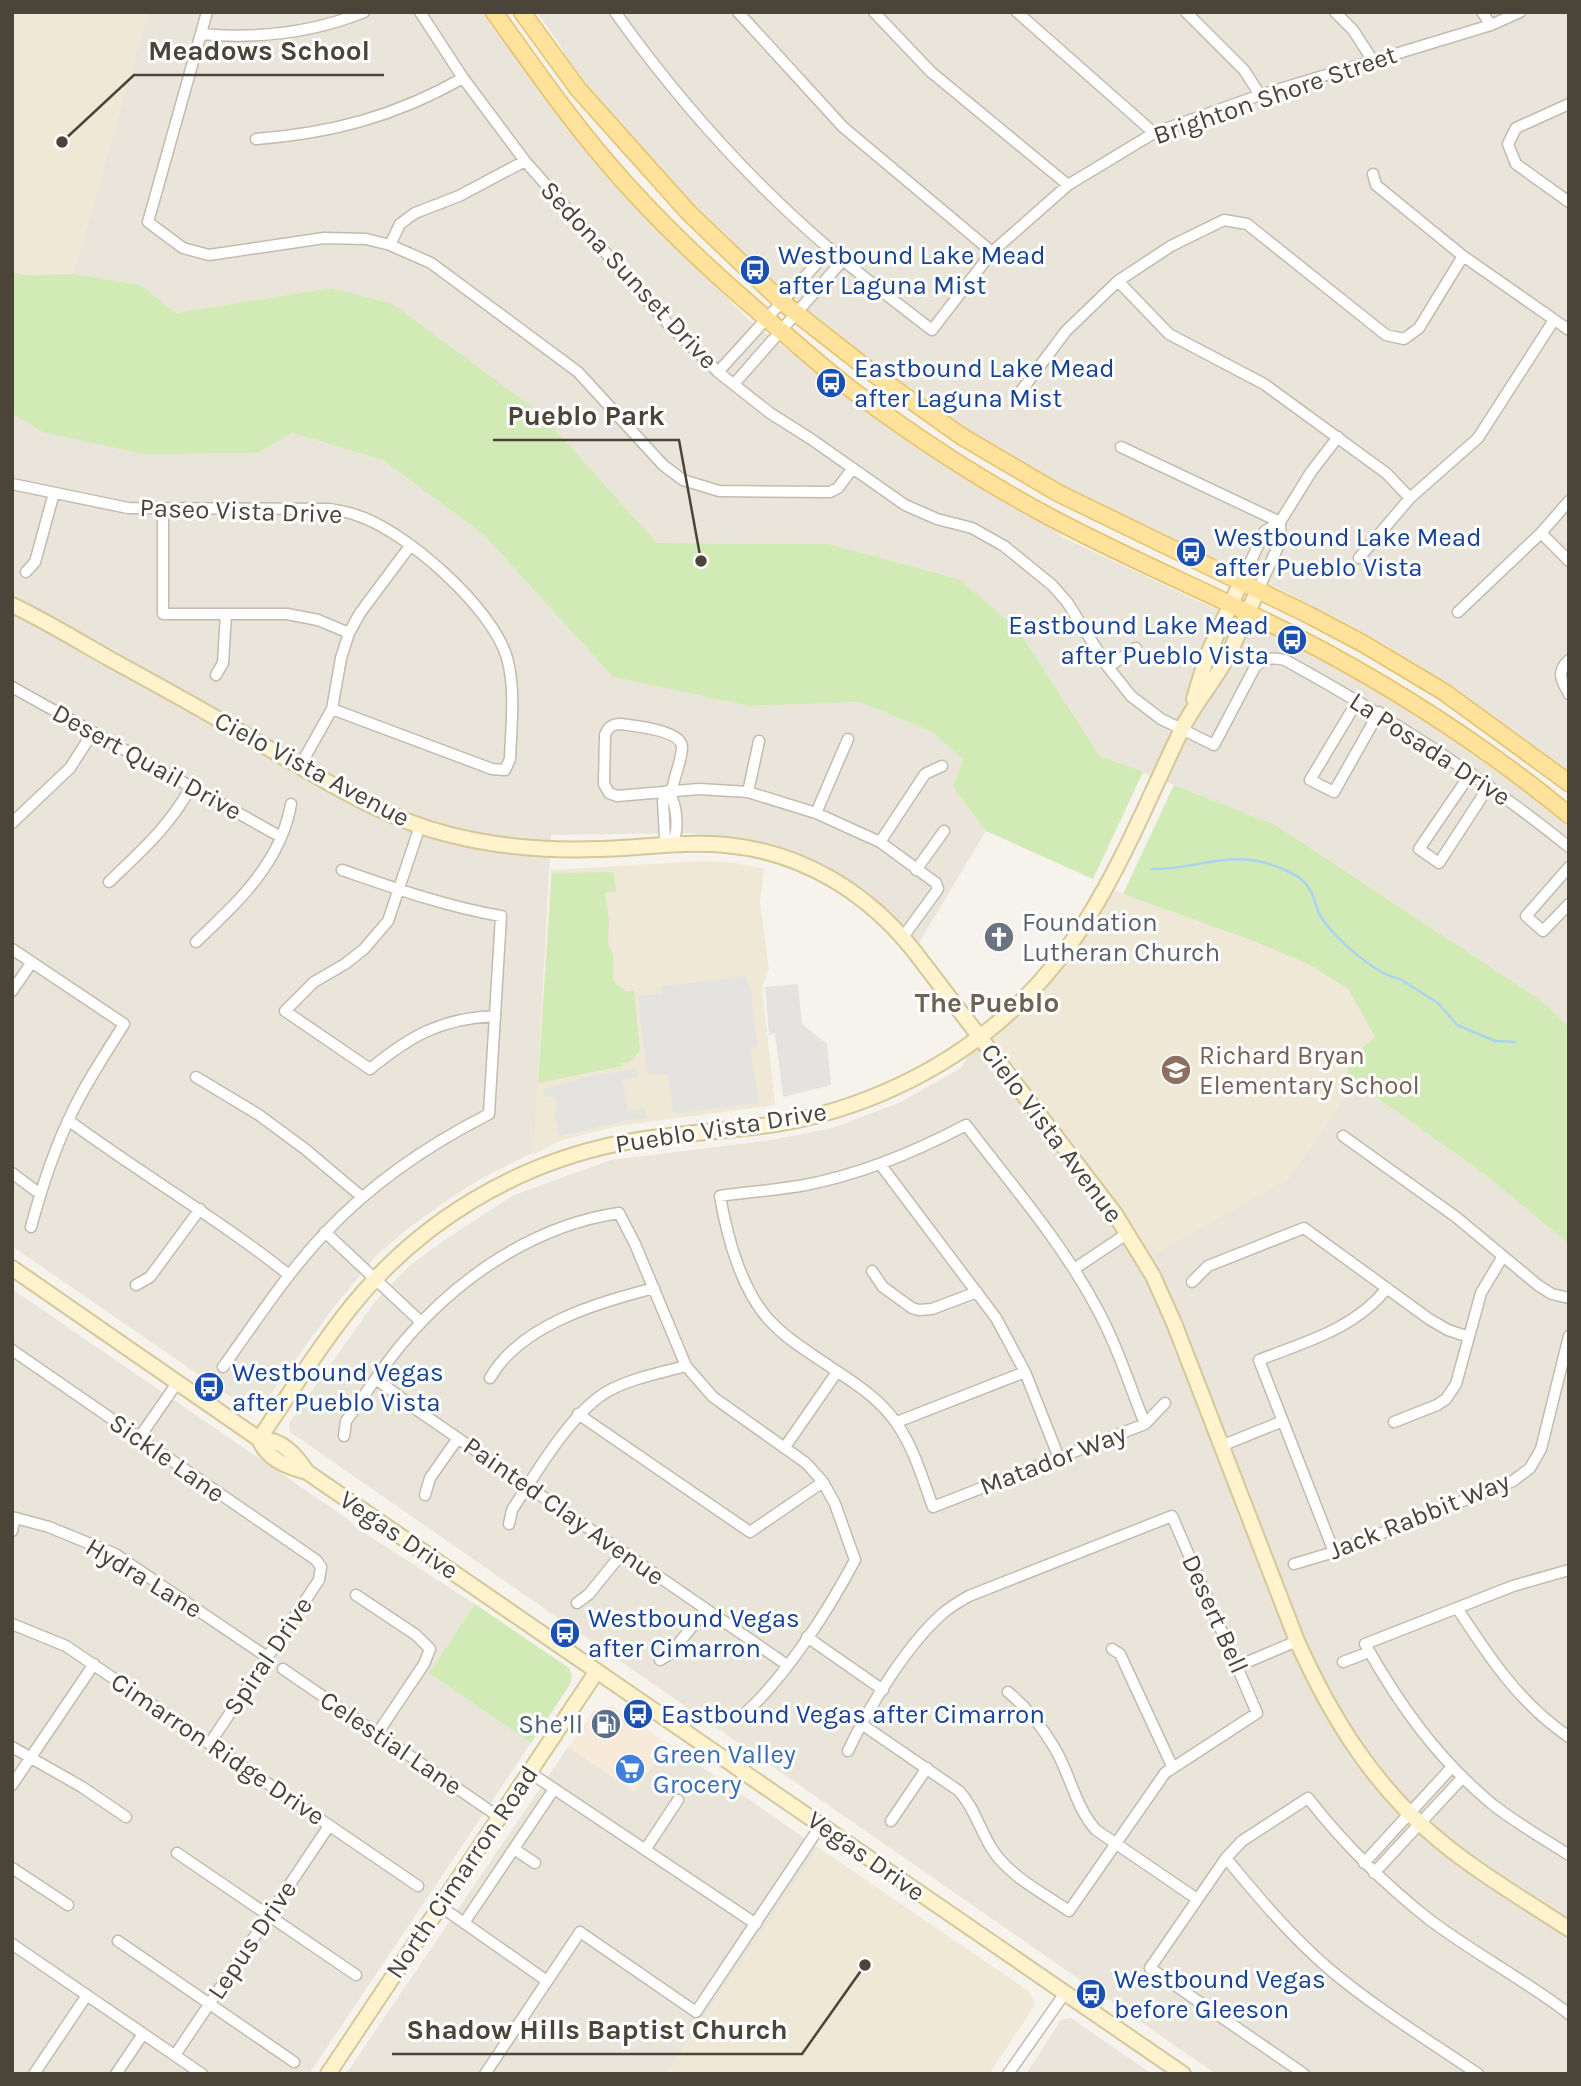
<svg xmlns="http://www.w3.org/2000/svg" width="1581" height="2086" viewBox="0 0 1581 2086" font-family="Karla,sans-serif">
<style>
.residential{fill:#eae5da}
.commercial{fill:#f7ead8}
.education{fill:#efe8d6}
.green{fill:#d2eab5}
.parking{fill:#e5e3e0}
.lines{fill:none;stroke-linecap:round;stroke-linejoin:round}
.stream{stroke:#a9d4f2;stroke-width:2.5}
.street-casing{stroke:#c2bbae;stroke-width:13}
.secondary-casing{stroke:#d6c79b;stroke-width:18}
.primary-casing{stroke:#e6c16a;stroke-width:19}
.street{stroke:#fff;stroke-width:10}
.secondary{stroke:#fff3cd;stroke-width:14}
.primary{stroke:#ffe39c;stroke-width:16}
.labels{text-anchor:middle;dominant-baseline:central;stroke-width:6;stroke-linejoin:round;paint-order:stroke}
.street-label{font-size:26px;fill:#4b4439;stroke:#fff}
.transit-label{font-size:26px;fill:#164399;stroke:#fff;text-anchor:start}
.worship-label{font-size:26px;fill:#5b616d;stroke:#fff;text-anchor:start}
.education-label{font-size:26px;fill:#785e54;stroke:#fff;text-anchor:start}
.service-label{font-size:26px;fill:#4e5e75;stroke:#fff;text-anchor:end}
.shop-label{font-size:26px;fill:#366cbe;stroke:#fff;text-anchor:start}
.neighbourhood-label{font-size:28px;font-weight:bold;fill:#6e6250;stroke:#fff}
.leader{fill:none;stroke:#4b4439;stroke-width:2.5}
.callout-dot{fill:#4b4439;stroke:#fff;stroke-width:2.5}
.callout-label{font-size:28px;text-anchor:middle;font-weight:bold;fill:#4b4439;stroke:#fff;stroke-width:6;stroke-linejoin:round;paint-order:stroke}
</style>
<rect width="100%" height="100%" fill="#f6f3ec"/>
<path class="residential" d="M148,12H487L665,235L749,320L854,401L944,464L1037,518L1064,538L1211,607L1257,625L1343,669L1436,726L1569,824V1027L1542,1001L1274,824L1100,756L1017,628L959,579L829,544L657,543L540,413L331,288L176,313L141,285L73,274Z
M537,12H1569V776L1444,686L1424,669L1378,640L1278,588L1231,570L1070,493L968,433L942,409L884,370L774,287L701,216L607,113L569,64L560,45Z
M12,414L42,432L258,453L292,433L383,460L484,535L613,677L749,706L860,702L932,732L963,760L953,787L986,831L914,951L859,896L753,849L691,833L551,835L534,1152L482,1178L449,1199L406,1230L376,1256L333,1308L259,1410L251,1411L12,1246Z
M980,1037L1287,1180L1348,1093L1372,1094L1488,1177L1569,1244V2074H1216L290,1432L289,1423L374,1303L409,1266L446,1239L514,1195L611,1160L771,1140L833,1128L901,1102L961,1068Z
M12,1289L352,1522L355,1527L475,1604L429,1673L531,1743L309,2074H12Z
M667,1743L819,1848L666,2074H346L568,1747L635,1792Z
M1071,2018L1152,2074H1026L1061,2020Z"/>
<path class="commercial" d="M613,1706L667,1743L635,1792L568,1747L593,1711Z"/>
<path class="education" d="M12,12H148L73,274L27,275L12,272Z
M705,861L735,863L764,869L760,903L769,969L762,986L775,1105L618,1126L559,1141L533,1155L551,870Z
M1107,888L1256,942L1308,964L1348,989L1375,1037L1348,1059V1093L1287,1180L1144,1260L980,1037L1023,1000Z
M819,1848L1030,1992L1035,2005L989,2074H666Z"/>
<path class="green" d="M12,272L27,275L73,274L141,285L176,313L331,288L393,304L540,413L657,543L829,544L959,579L1017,628L1100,756L1143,772L1093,879L986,831L953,787L963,760L932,732L860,702L749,706L613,677L484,535L383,460L292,433L258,453L144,454L42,432L12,414Z
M1174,785L1274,824L1542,1001L1569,1027V1244L1488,1177L1372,1094L1348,1093V1059L1375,1037L1348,989L1308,964L1256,942L1123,894Z
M614,872L616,891L605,893L609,919L608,944L613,956V979L617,985L626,991H634L640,1050L630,1062L622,1063V1066L538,1083L552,873Z
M475,1604L569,1668C573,1675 572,1679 569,1686L531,1743L429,1673Z"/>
<path class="parking" d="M747,977L748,986H750L757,1046L750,1048L759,1103L673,1113L668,1074H647L638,996L662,994L661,986Z
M798,984L802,1024L827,1044L831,1085L783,1097L775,1033L769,1035L765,987Z
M636,1068L637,1077L622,1080L628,1111L645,1108L647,1118L624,1121L560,1136L556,1130L558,1129L554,1112L558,1111L554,1096L546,1098L544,1089L587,1077Z"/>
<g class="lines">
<path class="stream" d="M1152,869C1188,870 1222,854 1258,861C1272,864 1291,871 1302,880C1315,891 1314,905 1321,917C1335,939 1375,974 1400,979L1438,1003L1457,1025L1495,1041L1515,1042"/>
<g class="street-casing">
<path id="street" d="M207,12L148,222L183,248L209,255L324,238L366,239L390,245L431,263L578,372L663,465L683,480L719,491L830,492L838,488L852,469
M420,12L463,78L525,161L670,326L718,372L770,413L811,439L905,505L937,519L972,528L1004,546L1052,585L1067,602L1108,667L1131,696L1161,719L1214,745L1255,667C1265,658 1271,657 1285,660C1385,715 1480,775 1569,847
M615,12C677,99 750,181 831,250C864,278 898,304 932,330L992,252L1068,185L1154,133L1260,95L1491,25L1520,12
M738,12L843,127L992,252
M874,12L931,72L1068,185
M1017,12L1154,133
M1186,12L1244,70L1260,95
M1335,12L1353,30L1373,61
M1482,12L1491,25
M201,34C257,39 312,33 364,12
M1569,104L1516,128L1508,144L1516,164L1569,202
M256,139C333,133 396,116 463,78
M1373,174L1376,185L1463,256L1569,330
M390,245L400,224L415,213L459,196L525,161
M1118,281L1169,334L1264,384L1386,473L1410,498
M718,372L830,249
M734,384L843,260
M1021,391L1066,331L1118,281L1171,246L1224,220L1247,224L1386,335L1404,339L1419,328L1463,256
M1121,447L1280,522
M12,484L128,508L330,509C339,511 348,512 356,515C405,530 493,608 507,658C516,690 511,726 510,759L505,770L492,769L332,709
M163,509V614H287L318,620L349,633
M1541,533L1569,561
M1359,558L1410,498L1478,438L1554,320
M26,572L35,562L54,493
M1241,582L1265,531L1280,522L1311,472L1338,437
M1258,590L1281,540L1280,522
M1458,612L1541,533L1569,501
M1569,660C1556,672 1561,680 1569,694
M1108,667L1136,648
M216,675L223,663L226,614
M12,687L281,837
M1358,700L1310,780L1334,792L1379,712
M300,766L332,709L341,658L349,633L360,613L410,546
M1471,773L1419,849L1439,863L1489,786
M669,792C677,806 680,831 671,846L665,839L663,801L673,786C675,774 682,759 682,747C681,730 635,726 621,724C612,724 608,727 605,735L604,784L609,793L617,796L699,789L748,792L816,813L880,842L936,883L938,889L903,937
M748,792L759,741
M816,813L848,739
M12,823L70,768L93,732
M420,826L388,921L364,949L345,964L314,982L285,1011L370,1069C410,1036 442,1018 495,1016
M880,842L925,774L942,766
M1569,867L1526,916L1543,931L1569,904
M916,870L944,831
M109,882C141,851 169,827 191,787
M196,942C237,903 281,863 291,804
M12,949L124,1024C105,1055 84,1085 69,1119C53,1153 41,1190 31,1227
M12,991L32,962
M196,1077L259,1115L305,1149L362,1197
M68,1120C141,1174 219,1219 289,1275
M1343,1136L1456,1217L1539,1286L1552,1294L1569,1298
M880,1164L996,1318L1025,1372L1059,1458
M12,1173L40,1194
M325,1232L421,1322
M1074,1269L1128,1233
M872,1271L883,1287L912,1308L919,1310L932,1309L977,1292
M1192,1282L1208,1266L1304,1228L1429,1319L1448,1330L1469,1337
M136,1285L150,1277L200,1209
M12,1350L316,1560L321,1567L319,1580L210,1743
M223,1367C256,1321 287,1273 326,1232C373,1182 428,1145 489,1114L501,916C447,907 394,888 342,870
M490,1378C521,1324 598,1303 654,1288
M376,1379L417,1410L787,1665
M578,1414L750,1532L823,1482
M897,1422L1025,1372
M1394,1422L1437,1405L1446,1399L1456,1384L1481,1293L1503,1256
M1145,1424C1129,1384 1116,1342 1095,1305C1060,1240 1010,1183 966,1125C915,1152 862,1174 805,1185C777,1190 748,1192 720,1196C727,1237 742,1293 772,1323C789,1341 812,1354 832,1368C856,1384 881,1400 897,1424C914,1448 923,1480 933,1507L1145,1424L1165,1403
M344,1436L346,1421C366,1394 384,1364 406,1339C460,1276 536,1225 619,1213L635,1244L686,1366L713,1397L806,1463L823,1482L835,1504L855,1560C828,1611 785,1678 742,1716
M139,1438L177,1383
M1221,1446L1283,1421
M785,1447L837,1372
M425,1495L430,1478L458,1438
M12,1517L49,1527L115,1554L267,1657
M509,1524L512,1510C535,1475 572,1410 610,1390C633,1378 660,1373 686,1366
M12,1531L15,1518
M1334,1552L1259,1360C1305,1342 1355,1329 1387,1288
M1294,1564L1334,1552L1513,1481L1530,1468L1541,1449L1569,1336
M1569,1570L1513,1586L1365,1644C1400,1706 1437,1758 1492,1804C1516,1823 1544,1839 1569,1855
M356,1595L416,1635L430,1649L424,1664L377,1734
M577,1603L589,1594L623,1552
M1457,1608C1489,1657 1520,1704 1569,1737
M12,1624L66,1646L418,1886
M807,1637L883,1690
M1112,1649L1120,1654L1172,1766
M660,1660L671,1653L706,1609
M1343,1662L1369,1652
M1238,1666L1297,1641
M283,1669L499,1817
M1008,1692C1025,1706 1042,1727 1054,1747C1070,1773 1075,1807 1096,1830L1197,1899
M12,1747L82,1787L126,1817
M848,1751C868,1708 907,1645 942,1614C950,1607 960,1601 969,1596L1172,1516L1257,1713L1165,1773L1069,1911C1043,1893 1009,1876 992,1849C980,1830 974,1807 959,1791L860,1723
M529,1772L756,1924
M12,1785L94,1664
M891,1821L927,1768
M514,1849L535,1863
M645,1850L678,1800
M177,1853L356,1975
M1226,1858C1258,1897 1290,1935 1328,1968C1375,2008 1428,2040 1478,2074
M1364,1863L1452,1767
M12,1868L68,1905
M1374,1873L1462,1778
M440,1906L547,1981
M464,1923L554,1789
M118,1941L294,2062
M12,1944L202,2074
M175,2055L329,1826
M34,2074L87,1995
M116,2074L143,2034
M485,2074L580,1932L696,2012L821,1825
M1008,2074L1065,1993
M1304,2074L1150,1968L1226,1858L1242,1841L1308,1798C1344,1844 1384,1884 1430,1920C1475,1954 1525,1980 1569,2014"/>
</g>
<g class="secondary-casing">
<path id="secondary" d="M12,605C46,621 78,641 110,659C167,690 224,722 280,755C333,785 387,819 447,834C497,847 548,851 599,849C641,848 684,841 726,845C802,852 867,892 914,951L1115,1214L1153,1276L1174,1323L1297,1641C1331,1717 1374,1787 1440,1841C1480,1874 1525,1900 1569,1929
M1194,699L1207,656L1241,582
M12,1268L259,1439C267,1459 287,1467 307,1472L1183,2074
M259,1439C289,1395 318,1348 351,1307C419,1222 515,1164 621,1143C667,1134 714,1132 761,1126C843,1116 925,1081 990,1029C1091,949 1127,843 1181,731C1192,707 1209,688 1222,666C1236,642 1246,615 1258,590
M259,1439C282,1439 295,1454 307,1472
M328,2074L597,1671"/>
</g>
<g class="primary-casing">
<path id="primary" d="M494,12C530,62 565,113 605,160C659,224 721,281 786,335C810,356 834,377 860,396C920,440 984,482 1050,517C1130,560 1214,594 1295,636C1392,686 1485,746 1569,815
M522,12L578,89L689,213L782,302L874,374L961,436L1058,493L1309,615L1364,644L1444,692L1569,783"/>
</g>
<use href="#street" class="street"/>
<use href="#secondary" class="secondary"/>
<use href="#primary" class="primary"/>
</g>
<defs>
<g id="bus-disc" transform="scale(1.575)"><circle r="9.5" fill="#1a4fb4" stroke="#fff"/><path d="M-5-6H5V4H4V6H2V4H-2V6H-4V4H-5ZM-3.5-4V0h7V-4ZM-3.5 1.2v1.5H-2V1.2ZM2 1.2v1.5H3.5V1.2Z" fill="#fff"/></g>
<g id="church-disc" transform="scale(1.575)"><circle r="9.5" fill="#6b7280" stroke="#fff"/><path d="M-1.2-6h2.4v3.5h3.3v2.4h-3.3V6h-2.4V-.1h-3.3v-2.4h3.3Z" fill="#fff"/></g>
<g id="school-disc" transform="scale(1.575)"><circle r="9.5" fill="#8d6e63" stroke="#fff"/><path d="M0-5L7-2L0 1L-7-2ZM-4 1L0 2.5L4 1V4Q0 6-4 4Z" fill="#fff"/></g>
<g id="fuel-disc" transform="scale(1.575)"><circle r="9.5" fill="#5c6f8a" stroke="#fff"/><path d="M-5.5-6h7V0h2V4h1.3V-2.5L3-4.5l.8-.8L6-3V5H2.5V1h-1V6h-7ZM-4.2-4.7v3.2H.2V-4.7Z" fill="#fff"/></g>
<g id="supermarket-disc" transform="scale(1.575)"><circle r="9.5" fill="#3f7fe0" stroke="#fff"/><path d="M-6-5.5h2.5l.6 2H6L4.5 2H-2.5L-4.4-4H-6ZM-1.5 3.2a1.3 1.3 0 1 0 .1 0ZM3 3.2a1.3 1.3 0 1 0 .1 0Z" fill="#fff"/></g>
</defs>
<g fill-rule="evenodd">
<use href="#bus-disc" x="755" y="270"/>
<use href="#bus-disc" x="831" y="383"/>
<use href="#bus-disc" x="1191" y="552"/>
<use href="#bus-disc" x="1292" y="640"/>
<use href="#church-disc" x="999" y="937"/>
<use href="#school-disc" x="1176" y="1070"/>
<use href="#bus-disc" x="209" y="1387"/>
<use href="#bus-disc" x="565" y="1633"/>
<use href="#bus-disc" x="638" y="1714"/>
<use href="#fuel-disc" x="606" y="1724"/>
<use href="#supermarket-disc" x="630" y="1769"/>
<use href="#bus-disc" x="1091" y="1994"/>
</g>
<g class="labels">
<g class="street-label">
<text transform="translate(1275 95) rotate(-19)">Brighton Shore Street</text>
<text transform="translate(629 275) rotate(47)">Sedona Sunset Drive</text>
<text transform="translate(241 511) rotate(2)">Paseo Vista Drive</text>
<text transform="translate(1430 749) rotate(33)">La Posada Drive</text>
<text transform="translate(147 762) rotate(29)">Desert Quail Drive</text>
<text transform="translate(312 769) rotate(28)">Cielo Vista Avenue</text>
<text transform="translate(721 1128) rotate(-9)">Pueblo Vista Drive</text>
<text transform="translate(1052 1133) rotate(53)">Cielo Vista Avenue</text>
<text transform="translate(167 1458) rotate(35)">Sickle Lane</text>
<text transform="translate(1053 1460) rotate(-21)">Matador Way</text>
<text transform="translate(564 1511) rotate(35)">Painted Clay Avenue</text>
<text transform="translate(1419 1516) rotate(-22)">Jack Rabbit Way</text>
<text transform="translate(399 1535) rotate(34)">Vegas Drive</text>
<text transform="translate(144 1578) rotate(31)">Hydra Lane</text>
<text transform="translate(1215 1614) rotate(66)">Desert Bell</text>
<text transform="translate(268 1656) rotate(-56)">Spiral Drive</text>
<text transform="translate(391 1743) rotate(34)">Celestial Lane</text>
<text transform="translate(218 1749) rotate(34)">Cimarron Ridge Drive</text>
<text transform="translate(866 1856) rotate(35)">Vegas Drive</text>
<text transform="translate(462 1872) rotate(-56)">North Cimarron Road</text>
<text transform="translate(252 1940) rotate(-56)">Lepus Drive</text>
</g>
<g class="transit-label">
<text x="778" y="255">Westbound Lake Mead<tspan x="778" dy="30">after Laguna Mist</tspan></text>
<text x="854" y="368">Eastbound Lake Mead<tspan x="854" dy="30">after Laguna Mist</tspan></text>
<text x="1214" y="537">Westbound Lake Mead<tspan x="1214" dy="30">after Pueblo Vista</tspan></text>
<text x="1269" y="625" text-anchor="end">Eastbound Lake Mead<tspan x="1269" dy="30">after Pueblo Vista</tspan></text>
<text x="232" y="1372">Westbound Vegas<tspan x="232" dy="30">after Pueblo Vista</tspan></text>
<text x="588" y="1618">Westbound Vegas<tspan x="588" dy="30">after Cimarron</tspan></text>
<text x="661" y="1714">Eastbound Vegas after Cimarron</text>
<text x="1114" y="1979">Westbound Vegas<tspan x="1114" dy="30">before Gleeson</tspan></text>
</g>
<g class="worship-label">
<text x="1022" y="922">Foundation<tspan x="1022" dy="30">Lutheran Church</tspan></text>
</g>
<g class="education-label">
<text x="1199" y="1055">Richard Bryan<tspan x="1199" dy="30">Elementary School</tspan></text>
</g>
<g class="service-label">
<text x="583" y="1724">She’ll</text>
</g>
<g class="shop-label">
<text x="653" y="1754">Green Valley<tspan x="653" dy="30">Grocery</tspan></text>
</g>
<g class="neighbourhood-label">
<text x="987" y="1002">The Pueblo</text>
</g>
</g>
<path class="leader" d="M62 142L134 75H384M701 561L679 440H493M865 1965L802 2054H392"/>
<g class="callout-dot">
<circle cx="62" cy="142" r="7"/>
<circle cx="701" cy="561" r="7"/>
<circle cx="865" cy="1965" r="7"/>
</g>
<g class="callout-label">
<text x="259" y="60">Meadows School</text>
<text x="586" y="425">Pueblo Park</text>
<text x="597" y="2039">Shadow Hills Baptist Church</text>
</g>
<rect width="1581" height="2086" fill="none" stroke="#4b4439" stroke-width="28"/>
</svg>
